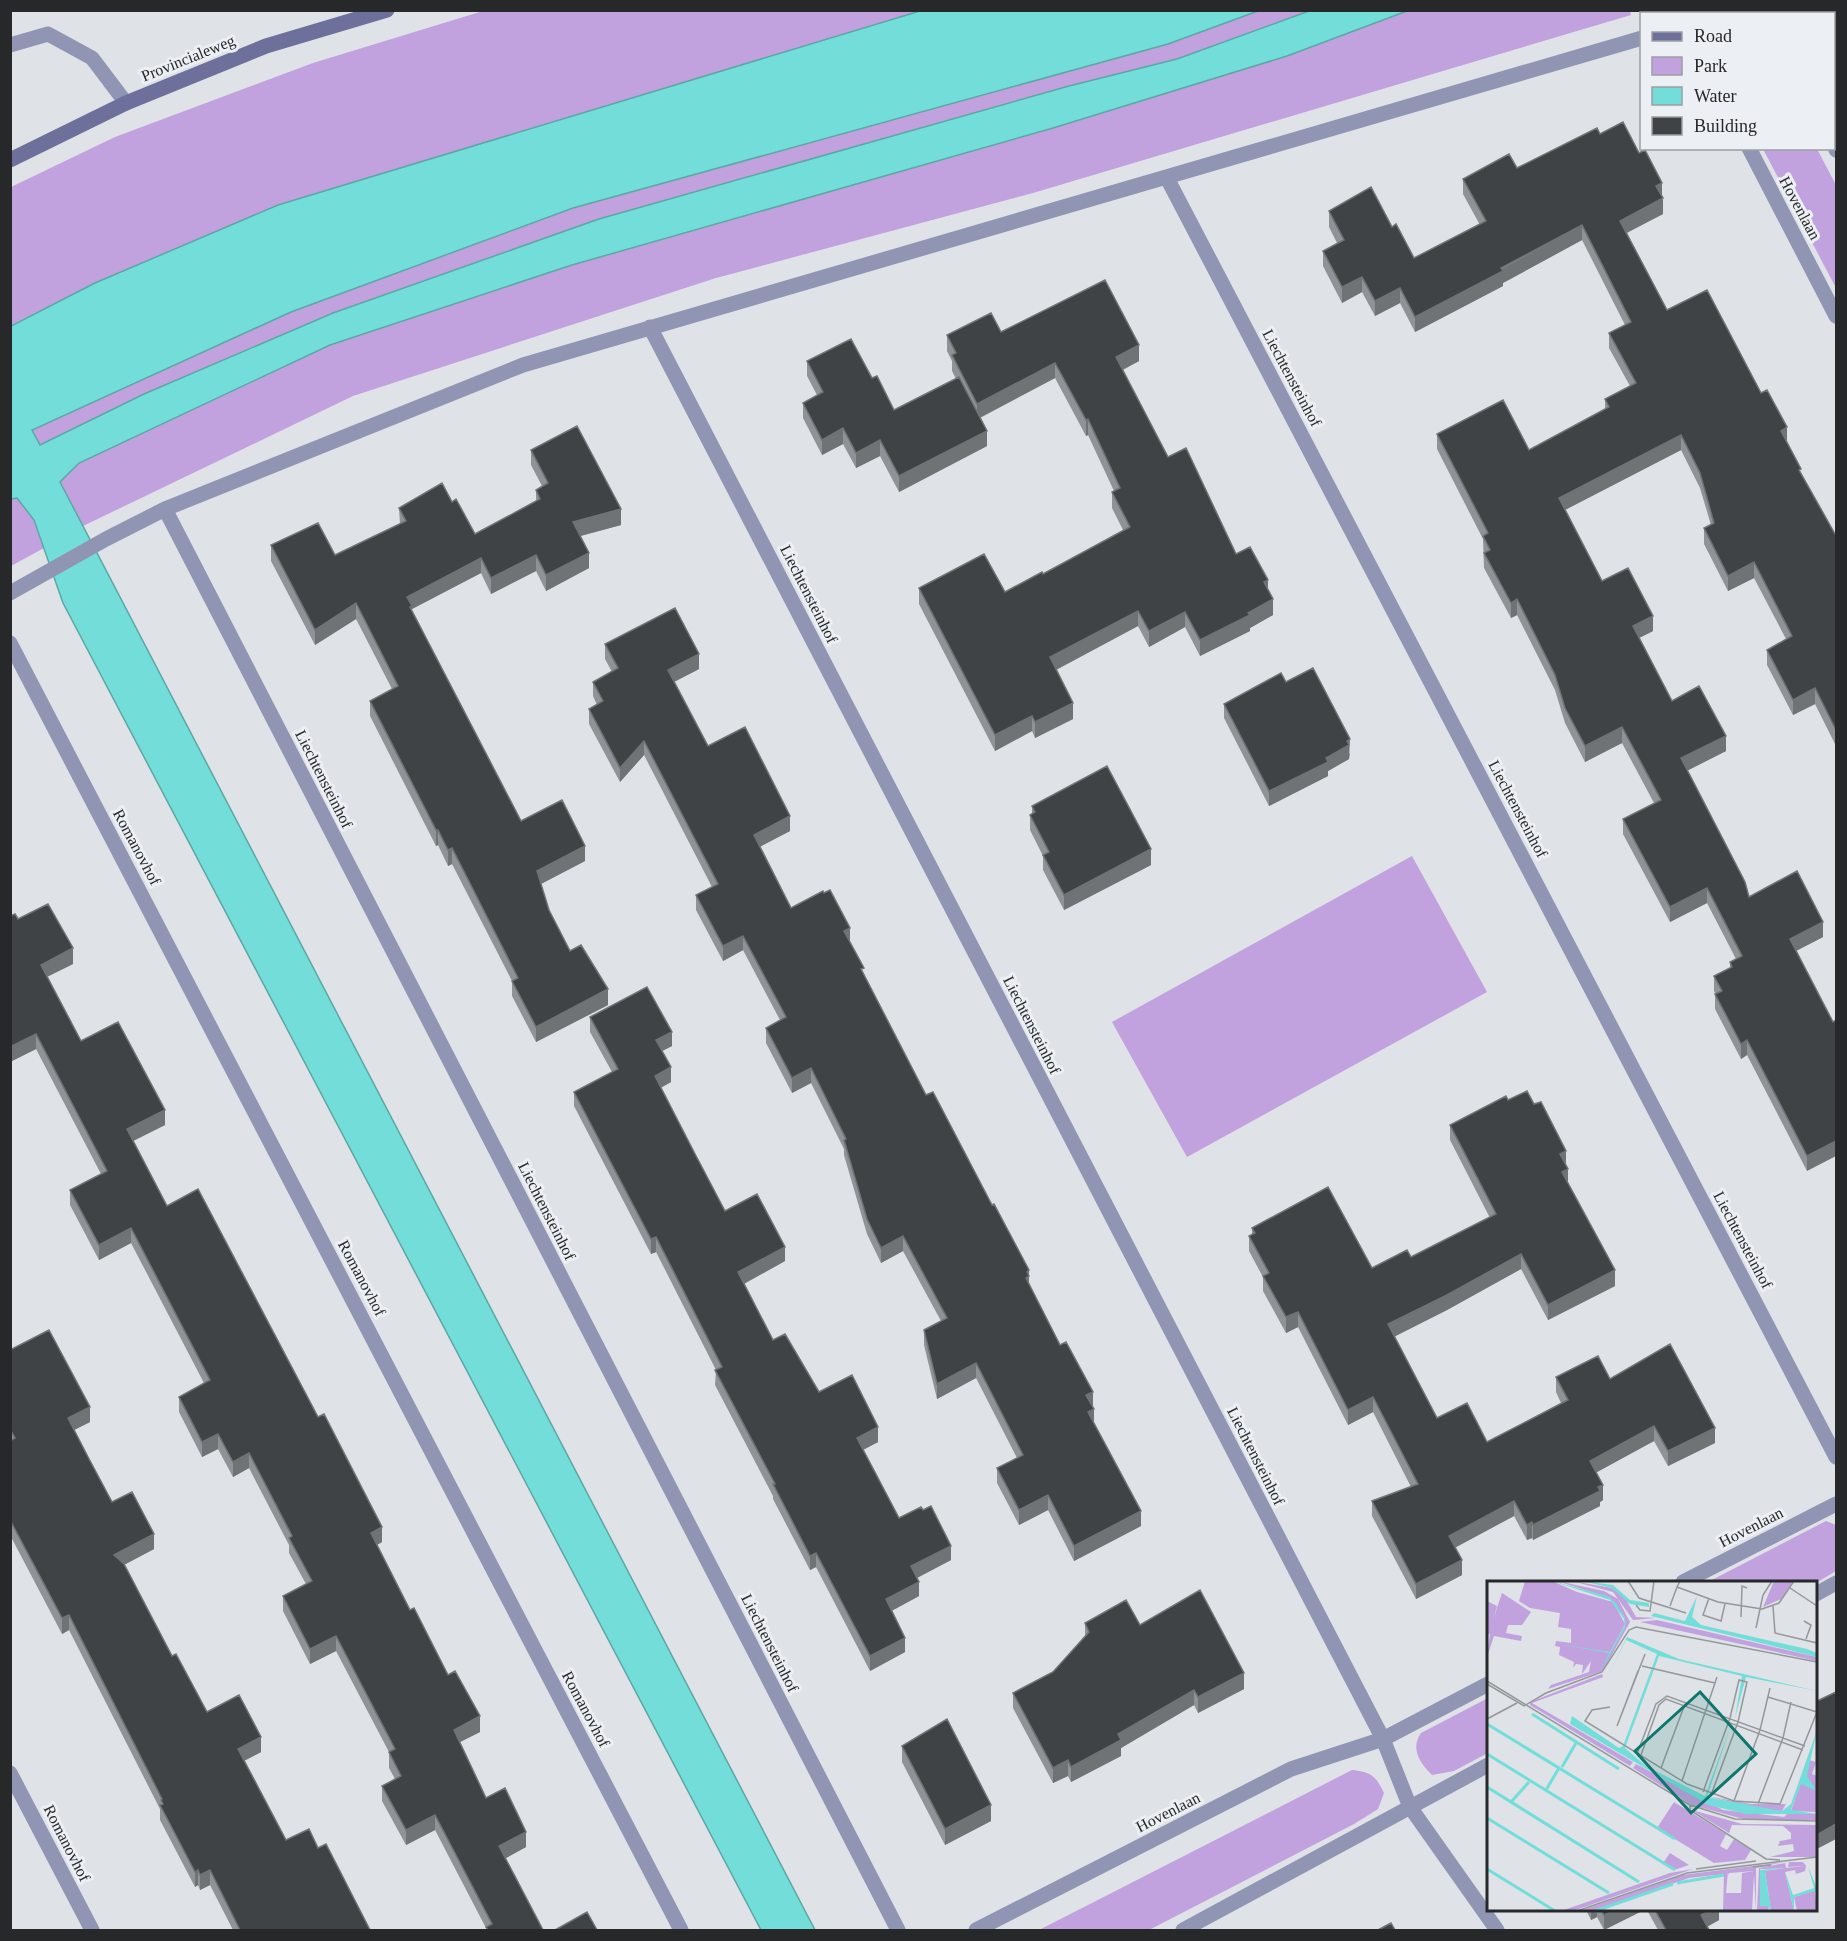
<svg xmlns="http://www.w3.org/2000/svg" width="1847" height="1941" viewBox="0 0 1847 1941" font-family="'Times New Roman',serif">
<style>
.green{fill:#c2a1df}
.water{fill:#73ded9;stroke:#5ca7a4;stroke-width:1.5}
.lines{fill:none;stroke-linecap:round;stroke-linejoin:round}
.street{stroke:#9195b4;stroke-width:15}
.secondary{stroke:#6c709b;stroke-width:15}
.wall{fill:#8f9296}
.shaded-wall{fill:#6f7375}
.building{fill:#3f4345;stroke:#6f7375;stroke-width:1.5}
.labels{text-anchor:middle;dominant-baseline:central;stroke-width:6;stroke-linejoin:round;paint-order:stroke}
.street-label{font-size:16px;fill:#272829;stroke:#eceff3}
.inset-river{fill:none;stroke:#73ded9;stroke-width:3}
.inset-road{fill:none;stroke:#95989a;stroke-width:1.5}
.view{fill:#0f766e;fill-opacity:0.15;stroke:#0f766e;stroke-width:3}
.inset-edge{fill:none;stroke:#272829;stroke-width:3}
</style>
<rect width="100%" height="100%" fill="#dfe2e6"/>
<path class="green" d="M483,11H920L278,205L95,283L11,325V187L115,137L313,63Z
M1258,11H1309L1177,59L1069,86L599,219L332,313L144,394L40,445L31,430L291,312L573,208L1168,44Z
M1407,11H1630L1631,15L1033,193L716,278L353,396L83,526L60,482L79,463L330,345L572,265L1053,128L1287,56Z
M1763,149H1817L1836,185V288Z
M17,498L34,520L44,548L11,566V499Z
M1412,856L1487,992L1187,1157L1112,1022Z
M1826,1521L1836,1525V1571L1816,1583L1708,1582Z
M1488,1698V1753L1454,1771L1432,1775C1420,1763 1410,1749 1421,1733Z
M1352,1770C1371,1772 1376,1776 1384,1793L1378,1809L1354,1824L1149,1930H1039Z"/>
<path class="water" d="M920,11H1258L1168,44L573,208L291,312L32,430L40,445L144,394L333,313L599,219L1069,86L1177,59L1309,11H1407L1287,56L1053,128L572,265L330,345L79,463L60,482L815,1930H761L63,603L34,520L17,498L11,499V326L95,283L278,205Z"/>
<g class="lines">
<path class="street" d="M1763,10L1764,14
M1694,14L1696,10
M10,45L48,34L92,58L126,103
M1834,145L1836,150
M1749,148L1836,316
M1167,178L1836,1457
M650,327L1383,1739L1410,1807L1497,1930
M165,509L898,1930
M10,593L106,539L165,509L523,365L1642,38
M10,643L681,1930
M1683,1582L1836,1504
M1816,1594L1836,1583
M10,1773L92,1930
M976,1930L1291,1769L1383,1739L1488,1684
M1183,1930L1488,1765"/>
<path class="secondary" d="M10,160L126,103L266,46L387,10"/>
</g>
<path class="wall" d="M1600,134L1662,197L1663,214L1627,233L1667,310L1787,442L1801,473L1835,534H1836V746L1815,704L1793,715L1767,665V650L1786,639L1754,578L1728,591L1704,544V528L1711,525L1700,488L1681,450L1565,510L1602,581L1653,631L1639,638L1672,701L1726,751L1687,770L1749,897L1823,937L1796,951L1833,1022L1807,1171L1747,1055L1741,1059L1715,1009V993L1714,991V976L1730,968V962L1736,959L1707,903L1670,922L1623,834V819L1654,803L1622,743L1585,762L1565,723L1555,690L1517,615L1511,618L1484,568L1483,539L1437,449V434L1529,450L1605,409V399L1630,386L1609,348V333L1625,325L1582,240L1503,283V286L1415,332L1400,303L1375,316L1362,292L1342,303L1323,266V251L1337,243L1329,227V211L1392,227L1414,258L1480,225L1463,194V179L1517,168Z
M1001,332L1139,361L1123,370L1168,457L1236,554L1268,589L1273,615L1250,628V631L1200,656L1185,627L1149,647L1138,626L1056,670L1073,719L1035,738L1032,731L995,751L919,604V588L1005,592L1043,574L1123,530L1112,508V492L1114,491L1088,435L1086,436L1055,378L980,418L987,446L899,492L880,456L856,468L843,444L822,455L803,418V403L817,395L807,376V361L872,378L894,410L956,379L952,371V361L947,351V335Z
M531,450L621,525L580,536L589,568L546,591L536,571L491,594L481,573L412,609V611L521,821L585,861L541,884L549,910L570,951L608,1005L536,1042L512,996V981L452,864L448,866L438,845L436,846L370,716V701L392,689L356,619L315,645L271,561V545L335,555L400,524L399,508L452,502L475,534L536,501V490L542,486L531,465Z
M605,644L699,669L674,682L708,746L790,831L760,846L791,908L850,941L864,974L926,1095L1029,1285L1092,1407L1094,1423L1141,1526L1074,1561L1048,1510L1019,1525L997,1483V1468L1017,1458L976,1378L937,1399L924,1345V1330L941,1321L903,1251L881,1263L867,1234L844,1155V1149L811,1083L792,1093L766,1043V1028L780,1020L743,950L723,961L696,910V895L712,887L644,755L620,782L589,724V709L597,705L593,696V682L612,672L605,659Z
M1286,682L1350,754L1349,759L1328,771V776L1269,806L1224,718V704Z
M1032,806L1151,865L1064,910L1043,870V856L1030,830V815L1032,814Z
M10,916L18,919L73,964L47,976L81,1041L165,1125L133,1141L167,1206L382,1542L377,1545L410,1610L448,1675L480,1732L460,1742L486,1798L526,1847L505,1858L543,1930H486V1928L435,1830L406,1845L382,1801V1786L395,1779L389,1768V1752L336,1651L310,1664L283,1611V1596L306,1584L289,1553V1545L249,1468L233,1477L218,1449L202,1457L179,1412V1397L204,1383L131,1243L99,1260L70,1205V1190L101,1174L36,1049L10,1062Z
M590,1017L672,1046L662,1051L671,1082L660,1088L725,1211L785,1261L744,1284L773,1340L819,1392L878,1442L863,1450L899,1518L951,1560L917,1578L919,1596L891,1611L905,1652L870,1671L816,1567L810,1570L773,1499V1496L715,1385L716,1370L656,1252L651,1254L574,1106V1092L612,1072L590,1032Z
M1508,1100L1566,1166L1568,1183L1615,1286L1548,1320L1521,1269L1447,1310L1394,1336L1437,1418L1487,1442L1561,1403L1556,1392V1377L1610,1379L1715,1443L1668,1466L1654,1441L1596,1472L1603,1500L1600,1502V1506L1533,1540L1532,1538L1527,1540L1514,1516L1455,1547L1462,1575L1416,1599L1372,1516V1501L1411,1487L1373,1412L1348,1425L1298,1327L1286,1333L1263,1291V1277L1249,1251V1236L1252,1234V1228L1372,1268L1411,1257L1490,1218L1450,1140V1125Z
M10,1350L90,1422L74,1430L112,1502L154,1549L124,1565L172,1656L207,1712L261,1752L244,1761L286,1840L318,1848L370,1930H233L210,1885L200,1890L198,1885L195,1887L160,1820V1809L69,1630L62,1634L10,1535Z
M1085,1623L1140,1625L1244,1689L1198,1713L1194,1705L1121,1748V1756L1071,1782L1068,1776L1053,1783L1013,1708V1693L1053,1672L1085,1637Z
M902,1746L991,1821L945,1845L902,1762Z
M1586,1910H1644L1604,1930L1597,1917L1591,1920Z
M1647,1910H1719V1920L1707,1927L1709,1930H1658Z"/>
<path class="shaded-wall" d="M1662,183V198L1656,186Z
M1663,198V214L1620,236V221Z
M1582,225V240L1503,283V286L1415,332V317Z
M1362,277V292L1342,303V287Z
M1400,288V303L1375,316V301Z
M1139,345V361L1116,373V357Z
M1055,363V378L977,419V404Z
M1088,419V435L1086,436V420Z
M1787,427V443L1781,431Z
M843,428V444L822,455V440Z
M987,431V446L899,492V476Z
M1681,435V450L1559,513V498Z
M880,440V456L856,468V453Z
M621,509V525L573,538V522Z
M589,553V568L546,591V575Z
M536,555V571L491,594V578Z
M481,558V573L412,609V622L407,597Z
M1754,562V578L1728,591V576Z
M1268,580V596L1264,582Z
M1273,599V615L1250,628V631L1200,656V640Z
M1517,599V615L1511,618V603Z
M356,603V619L315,645V630Z
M1138,611V626L1050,673V657Z
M1185,612V627L1149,647V631Z
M1653,616V631L1633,641V626Z
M699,654V669L668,685V670Z
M1815,688V704L1793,715V700Z
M1073,703V719L1035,738V722Z
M1032,716V731L995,751V735Z
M1622,727V743L1585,762V746Z
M1726,736V751L1681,774V758Z
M1350,739L1349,759L1328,771V776L1269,806V791L1326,758Z
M644,741V755L620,782V768Z
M790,816V831L754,850V835Z
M436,830H438V845L436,846Z
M585,846V861L537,886V871Z
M452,848V864L448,866V850Z
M1151,849V865L1064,910V895Z
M1707,888V903L1670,922V907Z
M1823,922V937L1790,954V939Z
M850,928V943L844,931Z
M743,936V950L723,961V946Z
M73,948V964L41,980V965Z
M608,989V1005L536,1042V1027Z
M672,1032V1046L656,1054V1040Z
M36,1034V1049L10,1062V1047Z
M1747,1040V1055L1741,1059V1044Z
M671,1067V1082L655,1091V1076Z
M811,1068V1083L792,1093V1078Z
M165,1110V1125L127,1144V1129Z
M1836,1141V1156L1807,1171V1156Z
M1566,1151V1166L1560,1154Z
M1568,1169V1184L1562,1172Z
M131,1228V1243L99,1260V1245Z
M903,1236V1251L881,1263V1248Z
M656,1237V1252L651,1254V1239Z
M785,1247V1261L738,1287V1272Z
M1521,1254V1269L1447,1310L1388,1340V1324Z
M1029,1270V1291L1026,1293L1027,1272Z
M1615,1270V1286L1548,1320V1305Z
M1298,1312V1327L1286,1333V1317Z
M976,1363V1378L937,1399V1384Z
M1093,1392V1407L1086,1395Z
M1373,1397V1412L1348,1425V1410Z
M90,1407V1422L68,1433V1418Z
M1094,1409V1424L1088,1412Z
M1654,1426V1441L1590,1476V1461Z
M878,1427V1442L857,1453V1438Z
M1715,1428V1443L1668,1466V1451Z
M218,1434V1449L202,1457V1442Z
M249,1453V1468L233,1477V1462Z
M1603,1485V1500L1600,1502V1506L1533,1540V1525Z
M1048,1495V1510L1019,1525V1510Z
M1514,1501V1516L1449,1551V1536Z
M1141,1511V1526L1074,1561V1546Z
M1532,1522V1538L1527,1540V1525Z
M382,1527V1542L371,1548V1533Z
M154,1534V1549L114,1570V1555Z
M951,1546V1560L911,1581V1566Z
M816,1553V1567L810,1570V1556Z
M1462,1560V1575L1416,1599V1584Z
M919,1582V1596L886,1614V1599Z
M69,1615V1630L62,1634V1618Z
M336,1636V1651L310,1664V1649Z
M905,1638V1652L870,1671V1656Z
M1244,1673V1689L1198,1713V1697Z
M1194,1690V1705L1121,1748V1756L1071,1782V1767L1118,1734Z
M480,1716V1732L454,1745V1730Z
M261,1737V1752L238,1764V1749Z
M1068,1760V1776L1053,1783V1768Z
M991,1805V1821L945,1845V1829Z
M435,1815V1830L406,1845V1830Z
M1836,1824V1839L1815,1850V1836Z
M526,1832V1847L499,1862V1846Z
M198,1870V1885L195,1887V1872Z
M210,1870V1885L200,1890V1875Z
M1591,1910H1597V1917L1591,1920Z
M1615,1910H1644L1604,1930V1915Z
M1711,1910H1719V1920L1701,1930V1915Z"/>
<path class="building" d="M1623,122L1639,153L1645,150L1662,183L1656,186L1663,198L1620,221L1667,310L1707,290L1761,393L1767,390L1787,427L1781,431L1801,469L1799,470L1835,534H1836V730L1815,688L1793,700L1767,650L1792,636L1754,562L1728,576L1704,528L1714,523L1700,473L1681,435L1559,498L1602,581L1628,568L1653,616L1633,626L1672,701L1699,686L1726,736L1681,758L1745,882L1749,897L1797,871L1823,922L1790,939L1833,1022L1836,1020V1141L1807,1156L1747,1040L1741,1044L1715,994L1722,991L1714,976L1732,967L1730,962L1742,956L1707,888L1670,907L1623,819L1661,800L1622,727L1585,746L1565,708L1555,675L1517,599L1511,603L1484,553L1490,550L1483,536L1488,533L1437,434L1503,400L1529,450L1609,407L1605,399L1636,383L1609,333L1631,322L1582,225L1501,268L1503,271L1415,317L1400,288L1375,301L1362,277L1342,287L1323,251L1344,240L1329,211L1371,187L1392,227L1396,224L1414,258L1486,221L1463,179L1509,154L1517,168L1597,128L1600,134Z
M1105,280L1139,345L1116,357L1168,457L1186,448L1236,554L1250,547L1268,580L1264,582L1273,599L1248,613L1250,615L1200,640L1185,612L1149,631L1138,611L1050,657L1073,703L1035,722L1032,716L995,735L919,588L984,554L1005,592L1042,572L1043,574L1130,527L1112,492L1120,488L1088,419L1086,420L1055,363L977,404L952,355L956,353L947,335L991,313L1001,332Z
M851,339L872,378L877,376L894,410L959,377L987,431L899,476L880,440L856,453L843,428L822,440L803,403L823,392L807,361Z
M577,426L621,509L573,522L589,553L546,575L536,555L491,578L481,558L407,597L412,606L410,607L521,821L562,800L585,846L537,871L549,910L570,951L581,945L608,989L536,1027L512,981L518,978L452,848L448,850L438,830H436L370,701L398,686L356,603L315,630L271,545L318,523L335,555L406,521L399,508L442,483L452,502L456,499L475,534L540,499L536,490L548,483L531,450Z
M675,608L699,654L668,670L708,746L745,727L790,816L754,835L791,908L823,891L824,893L830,890L850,928L844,931L864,968L861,969L926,1095L933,1092L992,1205L994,1204L1029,1270L1027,1272L1029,1276L1026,1278L1060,1345L1066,1342L1093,1392L1086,1395L1094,1409L1088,1412L1141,1511L1074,1546L1048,1495L1019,1510L997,1468L1023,1455L976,1363L937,1384L924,1330L947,1318L903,1236L881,1248L867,1219L844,1140L846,1139L811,1068L792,1078L766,1028L786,1017L743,936L723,946L696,895L718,884L644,741L620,768L589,709L603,701L593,682L618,668L605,644Z
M1313,668L1350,739L1347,741L1349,745L1326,758L1328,762L1269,791L1224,704L1281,673L1286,682Z
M1107,766L1151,849L1064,895L1043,855L1049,852L1030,815L1035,812L1032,806Z
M48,904L73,948L41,965L81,1041L118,1022L165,1110L127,1129L167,1206L198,1189L318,1417L324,1414L382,1527L371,1533L410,1610L414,1608L448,1675L455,1671L480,1716L454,1730L486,1798L505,1788L526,1832L499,1846L543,1930H488L486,1927L492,1924L435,1815L406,1830L382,1786L401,1776L389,1752L395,1749L336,1636L310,1649L283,1596L312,1581L289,1538L292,1536L249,1453L233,1462L218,1434L202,1442L179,1397L210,1380L131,1228L99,1245L70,1190L107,1171L36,1034L10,1047V916L15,914L18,919Z
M647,987L672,1032L656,1040L671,1067L655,1076L694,1152L725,1211L757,1194L785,1247L738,1272L773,1340L785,1334L819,1392L852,1375L878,1427L857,1438L899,1518L921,1507L923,1510L931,1506L951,1546L911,1566L919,1582L886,1599L905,1638L870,1656L816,1553L810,1556L773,1484H775L715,1370L722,1367L656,1237L651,1239L574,1092L618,1069L590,1017Z
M1527,1091L1534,1104L1541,1102L1566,1151L1560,1154L1568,1169L1562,1172L1615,1270L1548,1305L1521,1254L1447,1295L1388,1324L1437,1418L1467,1403L1487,1442L1568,1400L1556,1377L1598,1356L1610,1379L1670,1344L1715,1428L1668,1451L1654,1426L1590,1461L1603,1485L1598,1487L1600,1491L1533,1525L1532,1522L1527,1525L1514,1501L1449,1536L1462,1560L1416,1584L1372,1501L1418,1484L1373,1397L1348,1410L1298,1312L1286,1317L1263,1276L1269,1273L1249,1236L1255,1233L1252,1228L1328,1187L1372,1268L1407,1250L1411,1257L1496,1214L1450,1125L1506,1096L1508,1100Z
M49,1330L90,1407L68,1418L88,1457L112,1502L132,1492L154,1534L114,1555L124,1564L172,1656L176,1654L207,1712L239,1695L261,1737L238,1749L286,1840L309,1829L318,1848L326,1844L370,1930H240L210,1870L200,1875L198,1870L195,1872L160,1805L163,1804L161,1800L162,1799L69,1615L62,1618L10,1520V1441L15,1438L10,1429V1350Z
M1200,1590L1244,1673L1198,1697L1194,1690L1118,1734L1121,1740L1071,1767L1068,1760L1053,1768L1013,1693L1053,1672L1089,1632L1085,1623L1126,1600L1140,1625Z
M1836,1692V1824L1815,1836V1702Z
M947,1719L991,1805L945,1829L902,1746Z
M1601,1910H1615L1604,1915Z
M1655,1910H1711L1701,1915L1709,1930H1666Z
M587,1912L597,1930H555Z
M1391,1923L1395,1930H1378Z"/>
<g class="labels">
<g class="street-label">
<text transform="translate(188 58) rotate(-22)">Provincialeweg</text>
<text transform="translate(1800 208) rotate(62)">Hovenlaan</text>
<text transform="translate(1292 378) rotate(62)">Liechtensteinhof</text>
<text transform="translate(809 594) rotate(63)">Liechtensteinhof</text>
<text transform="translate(324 779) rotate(63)">Liechtensteinhof</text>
<text transform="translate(1518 809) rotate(62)">Liechtensteinhof</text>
<text transform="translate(137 847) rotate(62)">Romanovhof</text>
<text transform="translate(1032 1025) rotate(63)">Liechtensteinhof</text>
<text transform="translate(547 1211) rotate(63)">Liechtensteinhof</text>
<text transform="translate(1743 1240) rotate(62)">Liechtensteinhof</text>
<text transform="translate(362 1278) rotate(62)">Romanovhof</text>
<text transform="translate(1256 1456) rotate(63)">Liechtensteinhof</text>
<text transform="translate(1751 1527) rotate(-27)">Hovenlaan</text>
<text transform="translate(770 1643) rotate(63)">Liechtensteinhof</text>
<text transform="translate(586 1709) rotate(62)">Romanovhof</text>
<text transform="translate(1168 1812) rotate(-27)">Hovenlaan</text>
<text transform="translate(67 1843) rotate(63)">Romanovhof</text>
</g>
</g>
<g transform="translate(1487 1581)">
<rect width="330" height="330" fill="#dfe2e6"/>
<path d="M38,0H65L90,11L126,21L138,43L123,71L113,70L123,72L118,81L138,46L137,35L123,17L70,0L117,10L131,18L143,41L116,90L61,108L64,104L102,91L104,80L95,93L96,84L89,83L86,87L87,81L72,74L73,66L68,65L69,60L84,62V48L71,46L73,32L43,27L32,20ZM85,0L125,7L137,15L149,36L169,37L146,39L126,11ZM287,0H306L294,18L276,26ZM15,12L44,31L35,44H21L19,52L35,55L34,60L7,55L0,76L3,52L0,55V20L10,25L6,39ZM170,39L330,76V80L153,41ZM115,93L116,96L45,122L146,181L143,185L43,124V121ZM322,179L329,181L325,193L330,195V231L304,230ZM149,183L236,229L297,236L302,231L330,233V239H260L205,224L146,187ZM220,215L264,223H299L295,230L260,228L243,225L219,218L249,226L269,227ZM187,221L239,253L233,265L240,269L247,258L264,269L258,279L227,282L170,247ZM205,229L255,243L330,244V276H283L307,270L306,263L291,265L293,260L304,258V252L296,245L245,244L242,252ZM183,272L202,284L187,289L176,282ZM296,281L269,287V330L267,293L265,330H236L237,293L202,297L107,330H93L195,294ZM241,290V294L242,292L268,290L255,292L254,312H239ZM298,282L299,287L318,285L301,286L302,281H316L319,285L318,290L309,293L308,289L298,291L307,330H284L278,290L298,287L273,288L275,325H281L282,330H270L272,287ZM206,288L86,330H74L183,292ZM328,309L330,330H310L307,316Z" fill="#c2a1df" fill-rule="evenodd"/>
<path d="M65,0L120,15L128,21L137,35L139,41L138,46L114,90L122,72L70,63L123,71L138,43L137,38L123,19ZM95,0L126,4L143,19L162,22V26L143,23L125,7ZM210,15L205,36L214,44L320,68L330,72V76L164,35L167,32L198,40ZM140,56L192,78L330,110L259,96L248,137L255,95L172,75L138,167L159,185L218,215L244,144L220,216L295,230L304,223L330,149L320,195L330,210L314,203L304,229L330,233H260L221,224L83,143L85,135L132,167L136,165L170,73L139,59L121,94ZM299,286L278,290L284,330L280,325H273V289ZM321,286L330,307V316L328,310L307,316V330L298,291L306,314L327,307Z" fill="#73ded9"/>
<path class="inset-river" d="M45,133L132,188M0,143L188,258M0,173L188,289M75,186L89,162M0,206L152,301M59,209L72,187M25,220L42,201M0,237L122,312M0,288L68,330M190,302L237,294M108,330L186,303"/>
<path class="inset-road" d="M141,0L152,17L199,32M193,0L190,6L231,21L275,28L292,22L307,0M303,7L330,25M222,17L216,34L234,40L238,23M149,24L153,29L163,30L167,0M183,25L190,6M286,25L288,52L330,62M254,36L255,5L260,7M317,40L324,44L319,58M269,47L276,14L285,0M155,85L228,102M151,90L130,145L158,73M0,100L203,224L248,238L330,240M0,103L37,125L59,112L115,91L142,49L149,46L330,81M123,126L105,129L98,140L200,203L247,220L293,223L330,131L281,116M0,138L30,122M150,173L169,123L180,115L318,165M154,174L172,124L179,118L316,169M174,187L198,123M195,200L230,96M216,211L243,137L252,99L260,101L251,141L224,214M247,220L273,149L283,107M271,223L296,157L304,121M203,224V229L279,278L293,279M266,286L284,284M209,288L269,280M90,330L200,292L330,276"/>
<path class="view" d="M213,111L269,173L204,232L148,170Z"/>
<rect width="330" height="330" class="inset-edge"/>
</g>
<rect width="1847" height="1941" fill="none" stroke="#272829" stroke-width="24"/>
<rect x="1640" y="12" width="195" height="138" fill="#eceff3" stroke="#9d9fa2" stroke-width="1.5"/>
<rect x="1652" y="32" width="30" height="9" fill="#6c709b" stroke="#9d9fa2" stroke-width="1.5"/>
<text x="1694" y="42" font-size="18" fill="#272829">Road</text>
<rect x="1652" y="57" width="30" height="18" fill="#c2a1df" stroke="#9d9fa2" stroke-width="1.5"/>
<text x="1694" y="72" font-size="18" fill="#272829">Park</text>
<rect x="1652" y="87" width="30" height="18" fill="#73ded9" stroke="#9d9fa2" stroke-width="1.5"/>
<text x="1694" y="102" font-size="18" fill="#272829">Water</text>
<rect x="1652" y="117" width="30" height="18" fill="#3f4345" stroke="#9d9fa2" stroke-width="1.5"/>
<text x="1694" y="132" font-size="18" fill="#272829">Building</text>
</svg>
